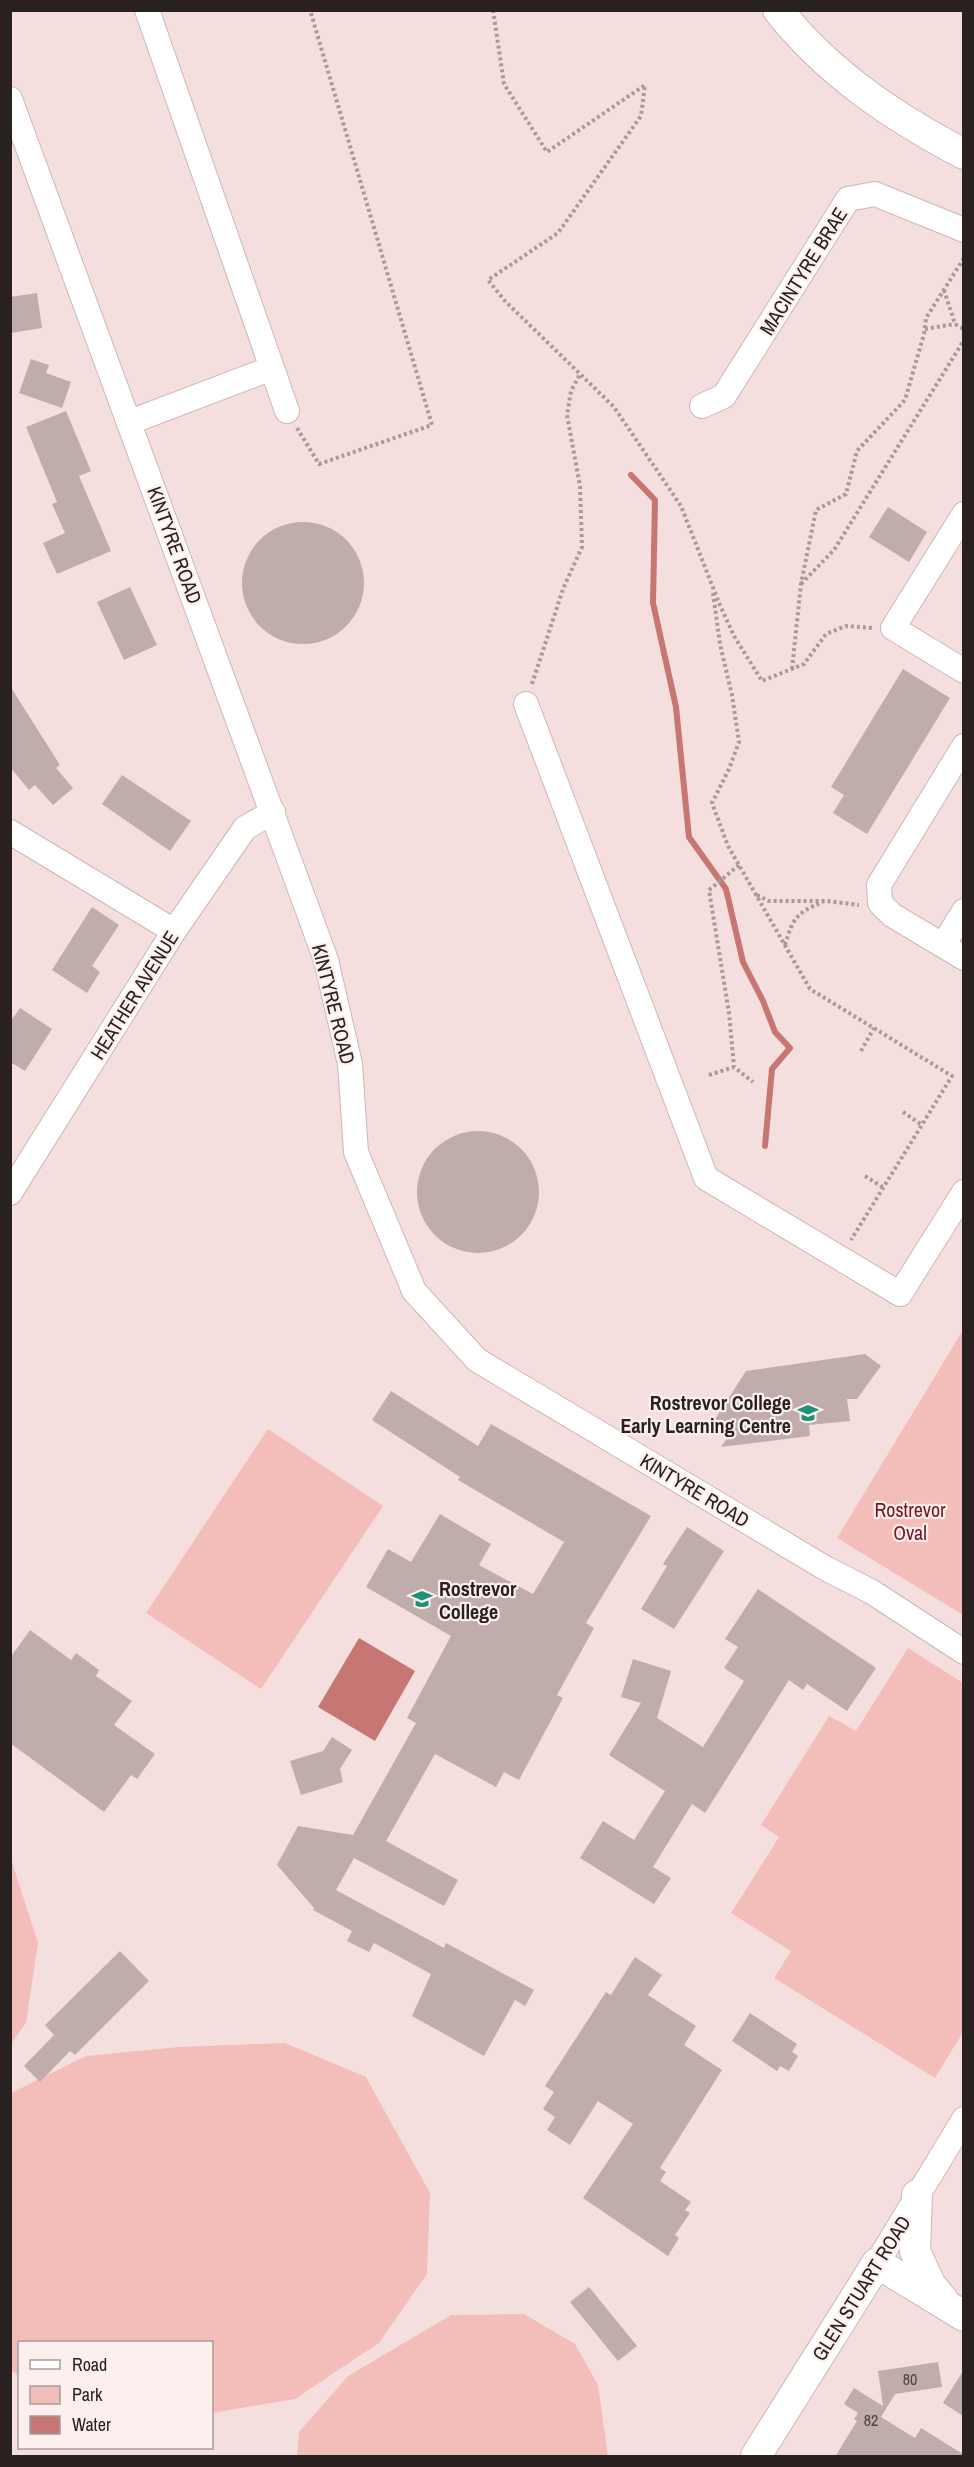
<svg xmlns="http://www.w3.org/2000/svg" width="974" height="2467" viewBox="0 0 974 2467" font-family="'Archivo Narrow',sans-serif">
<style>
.green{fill:#f3beba}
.water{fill:#c67673}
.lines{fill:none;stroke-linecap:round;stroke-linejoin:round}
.stream{stroke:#c67673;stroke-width:6}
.building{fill:#c0acaa}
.minor-casing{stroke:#ccb7b6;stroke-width:26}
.major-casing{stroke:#ccb7b6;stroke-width:32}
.path{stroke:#aa9998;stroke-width:4;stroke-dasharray:3 3;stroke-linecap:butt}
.minor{stroke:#fff;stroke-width:24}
.major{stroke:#fff;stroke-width:30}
.labels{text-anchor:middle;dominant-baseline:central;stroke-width:4.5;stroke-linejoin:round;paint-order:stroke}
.number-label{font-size:16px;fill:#4f4442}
.street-label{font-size:20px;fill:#292120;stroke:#fcefee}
.poi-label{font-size:20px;font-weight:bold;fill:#292120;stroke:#fcefee;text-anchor:end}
.park-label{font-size:20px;fill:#76151c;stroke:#fcefee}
</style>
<rect width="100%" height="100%" fill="#f5dfde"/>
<path class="green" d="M963,1330L964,1615H963L837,1538Z
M268,1429L383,1506L261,1689L146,1613Z
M908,1648L963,1683V2032L935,2078L774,1978L791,1951L731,1913L779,1837L761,1825L829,1716L856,1731Z
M11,1859L38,1943L26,2023L11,2044Z
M285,2043L366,2077L430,2193L427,2274L379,2343L295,2399L212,2413V2342H20L19,2375L11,2371V2093L86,2056L179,2047Z
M524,2314L575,2344L598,2385L608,2456H297L299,2432L348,2376L451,2315Z"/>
<path class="water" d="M359,1638L415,1671L375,1741L318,1707Z"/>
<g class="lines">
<path class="stream" d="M631,475L655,500L653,603L676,707L689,837L726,889L743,962L763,1001L775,1032L790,1048L772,1069L765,1146"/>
</g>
<path class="building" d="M37,293L42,328L10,333V297Z
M31,359L49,365L46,373L71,382L62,408L19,393Z
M66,411L91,471L79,476L111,551L57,574L43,543L65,533L52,504L57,502L26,427Z
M888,507L927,532L909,562L869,537Z
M242 583a61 61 0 1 1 122 0a61 61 0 1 1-122 0Z
M130,587L157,645L124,660L97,602Z
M903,669L950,698L867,834L833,813L844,795L831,787Z
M10,686L60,765L56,768L73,788L53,805L35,785L29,790L10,767Z
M122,775L191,821L170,851L102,804Z
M92,907L119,925L92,966L100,972L87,993L52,970Z
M20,1008L52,1029L25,1071L10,1062V1022Z
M417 1192a61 61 0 1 1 122 0a61 61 0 1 1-122 0Z
M865,1354L881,1366L857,1399H847L850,1421L809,1425L810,1436L721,1447L730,1434L714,1421L746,1371Z
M391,1391L478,1446L491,1424L651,1516L586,1623L594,1628L557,1695L563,1698L519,1780L504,1772L496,1787L435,1754L386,1841L458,1880L444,1906L354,1858L336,1890L444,1948L446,1943L534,1990L525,2006L515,2000L484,2056L412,2016L431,1974L374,1943L369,1952L347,1941L352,1931L313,1910L314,1908L277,1865L298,1826L353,1835L416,1723L407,1718L451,1636L366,1587L388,1549L411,1562L440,1514L491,1544L479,1565L533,1594L564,1542L458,1480L460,1477L372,1420Z
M687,1527L724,1551L674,1629L641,1609L667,1566L663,1564Z
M758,1589L876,1668L847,1711L807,1684L803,1690L789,1680L705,1813L692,1804L653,1867L671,1878L654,1904L580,1858L603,1821L634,1840L665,1791L609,1755L641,1703L621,1697L633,1659L671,1671L657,1718L703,1747L744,1681L724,1668L738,1647L725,1639Z
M30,1630L71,1660L76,1653L99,1670L96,1676L132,1701L114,1725L155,1754L137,1779L131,1775L104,1812L10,1743V1658Z
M332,1737L352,1750L340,1769L343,1782L301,1795L290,1761L323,1751Z
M120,1951L149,1981L75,2055L70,2051L40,2082L24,2066L54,2035L45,2025Z
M635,1957L662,1975L648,1995L696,2026L684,2045L722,2070L660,2168L666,2172L660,2181L691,2202L685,2210L690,2213L675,2235L679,2238L668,2256L583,2198L633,2124L598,2101L570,2145L547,2130L555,2117L543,2109L554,2092L545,2086L606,1992L611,1995Z
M750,2013L797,2044L792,2052L798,2056L789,2071L780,2066L777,2071L732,2041Z
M589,2287L637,2346L618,2361L570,2302Z
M938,2362L942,2387L895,2394L881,2417L915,2438L921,2428L963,2454V2457H835L857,2421L854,2419L858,2413L844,2404L854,2388L883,2406L878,2371Z
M963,2371V2416L943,2403Z"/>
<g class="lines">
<g class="minor-casing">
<path id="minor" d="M147,10L287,411
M10,99L326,960L350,1064L356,1152L414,1291L477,1360L825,1568L872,1592L964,1652
M702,406L724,396L848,199L875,194L964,230
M130,422L272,368
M964,514L893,628L964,671
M526,704L706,1178L900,1294L964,1192
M964,746L879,885L880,903L892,915L964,958
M10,832L174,931
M943,945L964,911
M10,1193L174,931L245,828L273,812
M877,2263L964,2119"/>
</g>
<g class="major-casing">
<path id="major" d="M778,10C828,73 893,117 964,154
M917,2195L915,2251L930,2284L943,2300
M756,2456L877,2263L964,2316"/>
</g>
<path class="path" d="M493,10L504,84L547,152L645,85L641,116L558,233L488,280L505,301L614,407L681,506L719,603L734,636L762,681L804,664L826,634L846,626L872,628
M944,290L955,324L964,329
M925,329L955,324
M297,428L319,464L432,425L310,10
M801,584L834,550L964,340
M713,593L720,644L732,695L739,742L729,769L712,803L728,846L810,989L952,1076L851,1240
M792,669L801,584L816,510L846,494L857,451L905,400L924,334L926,318L964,258
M532,684L563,589L582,547L580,486L567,415L571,391L580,374
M739,865L709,890L729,1013L734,1067L753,1082
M757,895L769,901H827L859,905
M785,945C793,918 796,913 823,902
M861,1051L874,1028
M709,1075L734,1067
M903,1112L922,1125
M865,1176L884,1188"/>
<use href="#minor" class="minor"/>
<use href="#major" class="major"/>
</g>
<defs>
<g id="school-bare" transform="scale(1.62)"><path d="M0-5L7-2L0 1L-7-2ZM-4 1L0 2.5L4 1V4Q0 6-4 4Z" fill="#1a9278" stroke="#fcefee" stroke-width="2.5" paint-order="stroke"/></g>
</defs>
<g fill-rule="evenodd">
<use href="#school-bare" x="808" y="1413"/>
<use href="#school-bare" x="422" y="1599"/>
</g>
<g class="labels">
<g class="number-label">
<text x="910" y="2379">80</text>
<text x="871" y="2420">82</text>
</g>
<g class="street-label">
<text transform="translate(803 271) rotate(-58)">MACINTYRE BRAE</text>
<text transform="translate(175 545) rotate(70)">KINTYRE ROAD</text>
<text transform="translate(134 995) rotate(-58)">HEATHER AVENUE</text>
<text transform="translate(334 1004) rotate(76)">KINTYRE ROAD</text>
<text transform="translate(695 1490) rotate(31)">KINTYRE ROAD</text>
<text transform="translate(861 2288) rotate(-58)">GLEN STUART ROAD</text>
</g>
<g class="poi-label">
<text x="791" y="1402">Rostrevor College<tspan x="791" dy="23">Early Learning Centre</tspan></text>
<text x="439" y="1588" text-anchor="start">Rostrevor<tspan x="439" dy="23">College</tspan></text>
</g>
<g class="park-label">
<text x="910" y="1509">Rostrevor<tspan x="910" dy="23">Oval</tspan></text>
</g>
</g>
<rect width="974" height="2467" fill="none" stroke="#292120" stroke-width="24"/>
<rect x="18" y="2341" width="195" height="108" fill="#fcefee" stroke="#a89d9c" stroke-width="1.5"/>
<rect x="30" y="2360" width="30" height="9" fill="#ffffff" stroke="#a89d9c" stroke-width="1.5"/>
<text x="72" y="2371" font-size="18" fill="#292120">Road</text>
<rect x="30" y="2386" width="30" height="18" fill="#f3beba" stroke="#a89d9c" stroke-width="1.5"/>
<text x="72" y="2401" font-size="18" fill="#292120">Park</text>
<rect x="30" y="2416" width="30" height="18" fill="#c67673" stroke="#a89d9c" stroke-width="1.5"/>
<text x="72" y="2431" font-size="18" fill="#292120">Water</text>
</svg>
